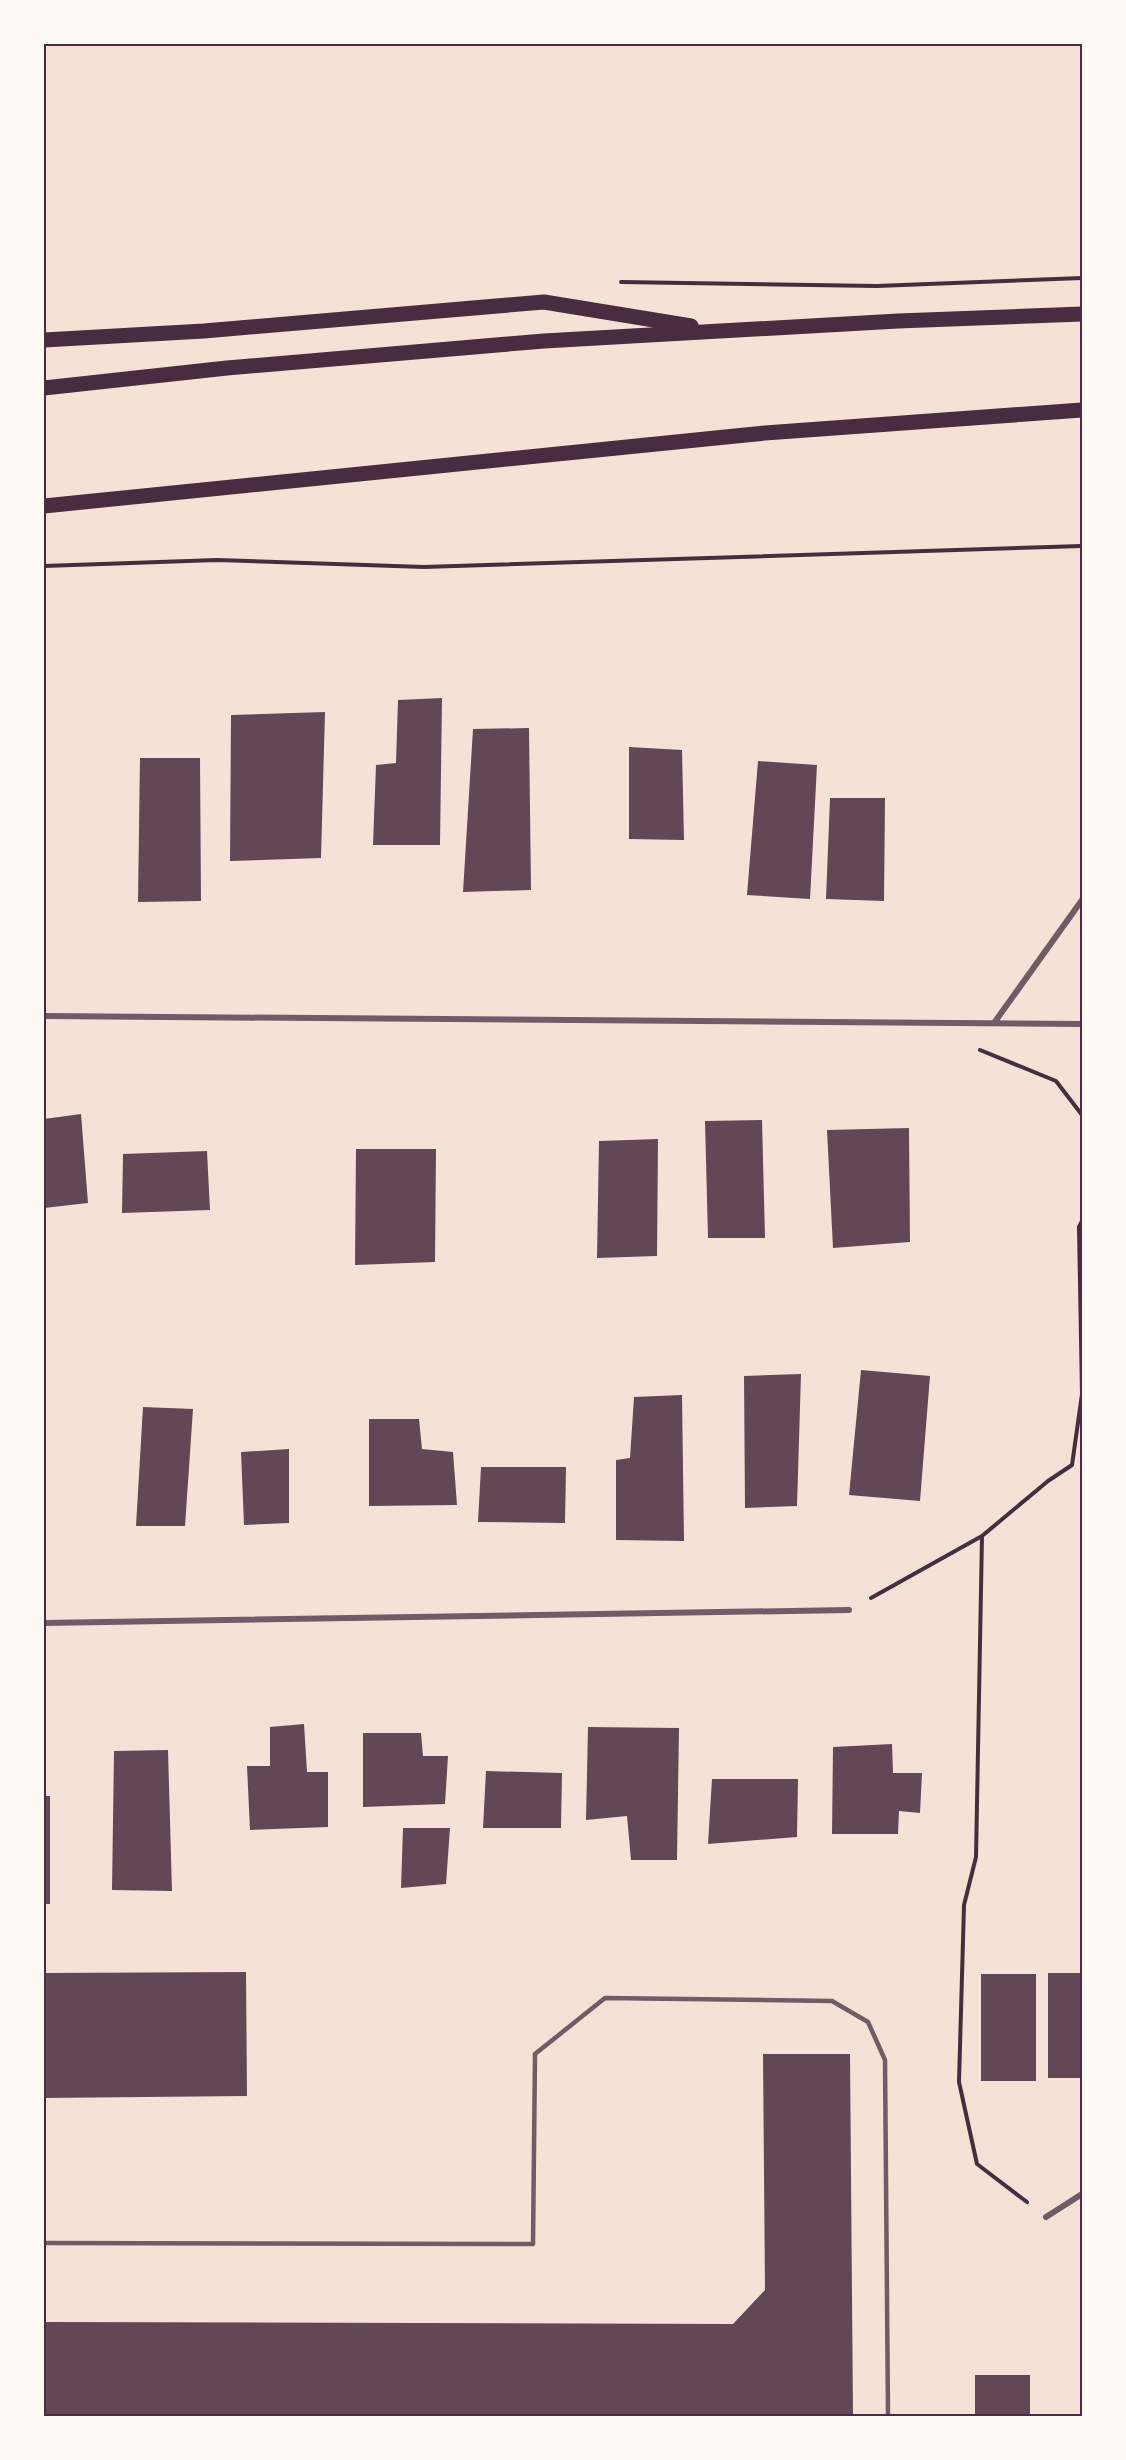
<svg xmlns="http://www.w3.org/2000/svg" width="1126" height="2460" viewBox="0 0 1126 2460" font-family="Ubuntu,sans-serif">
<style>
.building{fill:#644757}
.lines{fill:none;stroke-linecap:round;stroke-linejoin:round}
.path{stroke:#4a2c40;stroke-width:4}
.service{stroke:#755966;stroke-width:4.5}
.minor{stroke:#755966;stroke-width:6}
.primary{stroke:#4a2c40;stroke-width:15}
.neatline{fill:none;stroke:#4a2c40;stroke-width:2}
</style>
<rect width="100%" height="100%" fill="#f7e1d7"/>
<path class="building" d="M442,698L440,845H373L376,765L396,763L398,700Z
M325,712L321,858L230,861L231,715Z
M529,728L531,890L463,892L473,729Z
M629,747L682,750L684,840L629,839Z
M140,758H200L201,901L138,902Z
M758,761L817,765L810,899L747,895Z
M830,798H885L884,901L826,899Z
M81,1114L88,1203L44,1208V1119Z
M762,1120L765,1238H708L705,1121Z
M909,1128L910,1242L833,1248L827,1130Z
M658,1139L657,1256L597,1258L599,1141Z
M356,1149H436L435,1262L355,1265Z
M207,1151L210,1210L122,1213L123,1154Z
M861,1370L930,1376L920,1501L849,1495Z
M801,1374L797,1506L745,1508L744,1376Z
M682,1395L684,1541L616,1540V1460L630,1458L634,1397Z
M143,1407L193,1409L185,1526H136Z
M369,1419H419L422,1449L453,1452L457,1505L369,1506Z
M289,1449V1523L244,1525L241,1452Z
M481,1467H566L565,1523L478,1522Z
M304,1724L307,1772H328V1827L250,1830L247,1766H270V1727Z
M588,1727L679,1728L677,1860H631L627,1816L586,1820Z
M363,1733H421L423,1756H448L445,1804L363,1807Z
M892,1744L893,1773H922L920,1813L899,1811L898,1834H832L833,1747Z
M168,1750L172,1891L112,1890L114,1751Z
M486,1771L562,1773L561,1828H483Z
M712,1779H798L797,1837L708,1844Z
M44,1796H50V1904H44Z
M403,1828H450L446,1884L401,1888Z
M246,1972L247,2096L44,2098V1973Z
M1048,1973H1082V2078H1048Z
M981,1974H1036V2081H981Z
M763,2054H850L853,2416H44V2322L733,2324L765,2290Z
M975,2375H1030V2416H975Z"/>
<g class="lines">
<path class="path" d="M621,282L877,286L1082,278
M44,566L217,560L424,567L1082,546
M980,1050L1056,1081L1082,1115
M871,1598L982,1536
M1027,2202L977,2164L959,2082L964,1905L976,1857L982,1536L1048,1481L1072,1465L1082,1394L1079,1227L1082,1221"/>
<path class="service" d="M44,2243L533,2244L535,2054L605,1998L832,2001L868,2022L885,2060L888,2416"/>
<path class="minor" d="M44,1016L1082,1024
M994,1023L1082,900
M44,1623L849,1610
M1046,2217L1082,2194"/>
<path class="primary" d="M44,340L204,331L544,302L691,326
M44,388L227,368L544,341L898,321L1082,314
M44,506L765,433L1082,410"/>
</g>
<rect width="1126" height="2460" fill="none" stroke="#fffaf5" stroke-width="90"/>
<rect x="45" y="45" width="1036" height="2370" class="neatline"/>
</svg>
